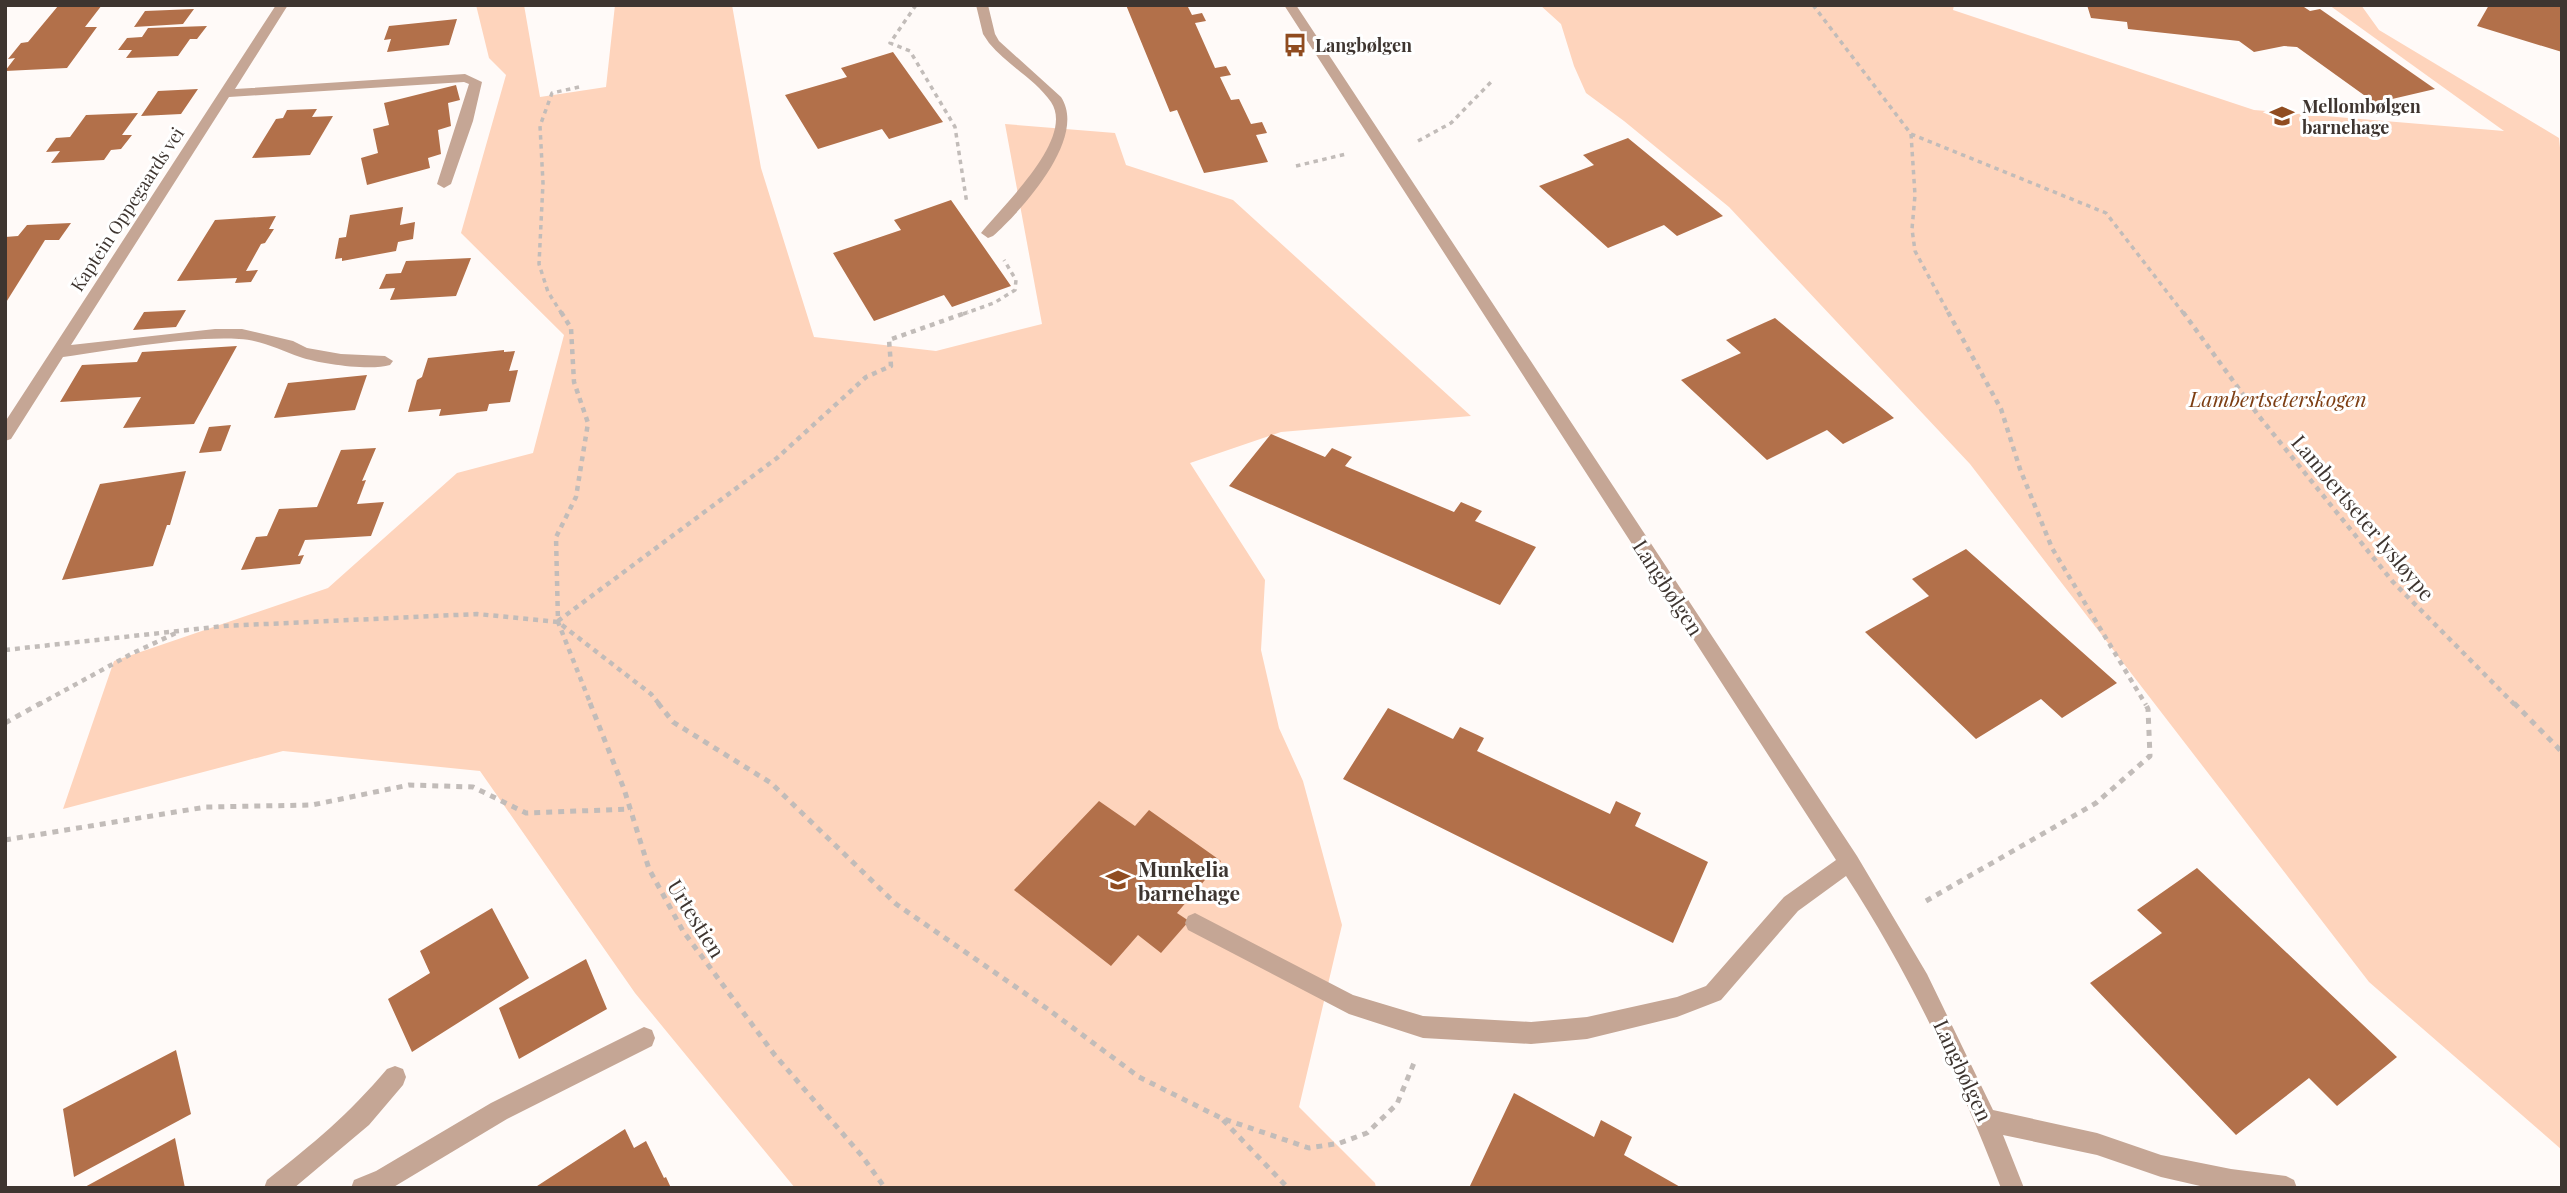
<svg xmlns="http://www.w3.org/2000/svg" width="2567" height="1193" viewBox="0 0 2567 1193" font-family="'Playfair Display',serif">
<style>
.green{fill:#fed4bc}
.building{fill:#b2704a}
.lines{fill:none;stroke-linecap:round;stroke-linejoin:round}
.path-far2{stroke:#c2bcb9;stroke-width:3.5;stroke-dasharray:4.5 4.5;stroke-linecap:butt}
.path-far1{stroke:#c2bcb9;stroke-width:4.5;stroke-dasharray:5 5;stroke-linecap:butt}
.path{stroke:#c2bcb9;stroke-width:5;stroke-dasharray:6 6;stroke-linecap:butt}
.minor{fill:#c5a695;fill-rule:evenodd}
.labels{text-anchor:middle;dominant-baseline:central;stroke-width:6;stroke-linejoin:round;paint-order:stroke}
.far-poi-label{font-size:18px;font-weight:bold;fill:#3e3530;stroke:#fff;text-anchor:start}
.far-street-label{font-size:18px;fill:#3e3530;stroke:#fff}
.park-label{font-size:21px;font-style:italic;fill:#7d3e13;stroke:#fff}
.street-label{font-size:21px;fill:#3e3530;stroke:#fff}
.poi-label{font-size:21px;font-weight:bold;fill:#3e3530;stroke:#fff;text-anchor:start}
</style>
<rect width="100%" height="100%" fill="#fffaf8"/>
<path class="green" d="M476,5H524L540,97L606,87L615,5H732L761,168L814,337L936,351L1042,324L1005,124L1115,133L1126,165L1233,200L1471,416L1281,432L1190,463L1265,580L1261,650L1279,728L1303,781L1342,925L1299,1107L1375,1183L1376,1188H795L635,993L480,771L283,751L63,809L114,661L328,588L457,473L533,453L564,335L461,233L506,75L489,58Z
M1540,5H1954L1953,10L2254,110L2504,131L2329,5H2361L2379,30L2559,138L2562,167V1150L2369,982L1970,464L1729,207L1624,121L1586,93L1574,66L1561,24Z"/>
<path class="building" d="M102,5L85,27H97L67,68L5,71L15,58L8,59L21,43L28,42L58,6Z
M1126,5H1187L1192,15L1202,13L1206,21L1195,23L1215,68L1226,66L1231,75L1220,77L1231,100L1239,99L1251,124L1262,122L1267,133L1256,135L1268,162L1204,173L1177,110L1170,112Z
M2087,5H2301L2310,11L2320,9L2435,89L2375,103L2297,47L2284,46L2254,52L2239,41L2128,29L2127,22L2091,18Z
M2489,5H2562V52L2477,26Z
M194,9L183,24L134,27L145,11Z
M457,19L449,45L387,52L391,39L384,40L389,26Z
M207,26L197,39H190L178,56L126,58L132,50H118L127,38L142,37L148,28Z
M893,52L943,122L889,139L882,129L818,149L785,95L847,77L841,68Z
M456,85L460,100L448,103L451,126L438,130L441,154L428,158L430,168L367,185L361,158L378,153L373,129L389,125L384,103Z
M198,89L181,114L141,116L158,91Z
M317,109L312,117L333,116L310,155L252,158L276,119L283,118L287,110Z
M138,113L122,135H132L121,149L111,150L104,160L51,163L60,151L46,152L56,138L70,137L86,115Z
M1628,138L1723,216L1677,236L1664,225L1608,248L1539,186L1594,165L1583,155Z
M951,200L1011,286L952,307L944,295L874,321L833,253L901,230L894,220Z
M403,207L400,225L415,222L413,239L398,242L396,251L342,261V258L335,259L339,238L346,237L350,215Z
M276,216L269,229H274L265,243L261,244L246,271L258,270L251,282L235,283L237,278L177,281L215,220Z
M71,223L59,240H45L5,304V237L18,236L27,225Z
M471,258L456,296L390,300L395,288L379,289L386,274L401,273L406,261Z
M186,310L176,327L133,330L144,312Z
M1775,318L1894,418L1843,444L1827,430L1767,460L1681,380L1741,353L1726,340Z
M237,346L194,424L123,428L141,397L60,402L82,365L137,362L142,352Z
M504,350V352L515,351L509,371L518,370L510,402L489,404L487,411L439,416L441,409L408,412L417,380L422,377L428,358Z
M367,375L355,410L274,418L288,383Z
M231,425L221,451L199,453L209,427Z
M1271,434L1325,457L1332,448L1352,457L1345,466L1454,512L1461,502L1482,511L1475,521L1536,547L1500,605L1229,486Z
M376,448L362,481L366,480L357,504L384,502L371,536L305,540L298,556L304,555L300,564L241,570L256,537L267,536L279,509L317,507L341,450Z
M186,471L170,525H167L153,566L62,580L100,484Z
M1966,549L2117,683L2062,718L2041,699L1976,739L1865,632L1929,596L1912,579Z
M1388,708L1453,739L1460,727L1484,738L1477,751L1610,814L1616,801L1641,813L1635,826L1708,862L1673,943L1343,779Z
M1099,801L1135,826L1149,810L1221,861L1177,913L1189,921L1161,953L1138,935L1111,966L1014,890Z
M2197,868L2397,1057L2337,1106L2309,1078L2236,1135L2090,983L2162,933L2137,910Z
M492,908L529,978L412,1052L388,999L430,973L420,951Z
M586,959L607,1009L519,1059L499,1008Z
M176,1050L191,1114L74,1177L63,1109Z
M1514,1093L1594,1137L1601,1120L1632,1137L1624,1155L1682,1188H1469Z
M625,1129L634,1148L646,1141L664,1178L666,1177L671,1188H534Z
M175,1138L185,1188H83Z"/>
<g class="lines">
<path class="path-far2" d="M916,5L890,43L910,51L955,127L967,204
M1813,5L1911,134L2106,213L2184,314
M1911,134L1915,195L1912,229L1915,251L1949,314
M1418,141L1451,123L1492,81
M1296,166L1346,154
M562,314L548,292L539,264L543,183L540,126L552,93L579,87
M963,314L994,303L1015,290L1016,280L1004,260"/>
<path class="path-far1" d="M561,312L571,328L574,382L588,423L576,497L556,537L558,622L591,705
M1948,312L2001,409L2020,469L2052,548L2146,705
M2183,312L2258,415L2393,582L2515,705
M558,621L777,458L866,377L891,366L889,340L968,312
M5,650L224,626L477,614L558,622L651,694L660,705
M38,705L133,653L176,633"/>
<path class="path" d="M590,703L624,789L649,869L683,931L774,1054L862,1156L885,1188
M658,703L673,722L771,783L896,904L1049,1010L1139,1077L1221,1118L1309,1148L1340,1143L1367,1133L1397,1104L1414,1063
M2514,703L2562,752
M5,723L41,703
M5,840L206,807L312,805L409,785L473,787L526,813L631,809
M1926,901L2096,803L2150,756L2148,709L2145,703
M1223,1120L1288,1188"/>
<path class="minor" d="M276,5H288L235,89L465,74L482,82L473,121L451,184L444,188L437,184L469,84L464,82L229,97L71,345L215,329H242L293,341L307,348L341,354L385,356L393,361L390,365C370,371 320,364 300,357C280,350 261,340 239,339C186,336 117,350 63,357L11,439L5,441V422Z
M976,5H988L995,34L999,41L1061,97C1088,138 1022,210 993,236L988,238L981,233C1000,208 1076,139 1051,102C1035,79 1007,65 989,43L983,34Z
M1284,5H1296L1857,856L1927,974L1993,1110L2097,1133L2161,1155L2231,1169L2286,1176L2294,1180L2297,1188H2209L2161,1177L2097,1155L2003,1135L2024,1188H2001C1959,1079 1910,974 1846,876L1798,911L1721,1000L1677,1017L1587,1039L1531,1044L1423,1038L1349,1014L1188,930L1185,923L1188,916L1195,913L1353,995L1423,1016L1531,1022L1587,1017L1677,997L1706,986L1784,897L1836,860Z
M644,1027L652,1030L655,1038L652,1046L507,1119L392,1188H351L354,1180L376,1171L491,1103Z
M395,1066L403,1069L406,1077L403,1085L369,1125L294,1188H264L267,1180C313,1144 349,1114 387,1069Z"/>
</g>
<defs>
<g id="bus-bare" transform="scale(1.89)"><path d="M-5-6H5V4H4V6H2V4H-2V6H-4V4H-5ZM-3.5-4V0h7V-4ZM-3.5 1.2v1.5H-2V1.2ZM2 1.2v1.5H3.5V1.2Z" fill="#904c20" stroke="#fff" stroke-width="2.5" paint-order="stroke"/></g>
<g id="school-bare" transform="scale(1.89)"><path d="M0-5L7-2L0 1L-7-2ZM-4 1L0 2.5L4 1V4Q0 6-4 4Z" fill="#904c20" stroke="#fff" stroke-width="2.5" paint-order="stroke"/></g>
</defs>
<g fill-rule="evenodd">
<use href="#bus-bare" x="1295" y="45"/>
<use href="#school-bare" x="2282" y="116"/>
<use href="#school-bare" x="1118" y="880"/>
</g>
<g class="labels">
<g class="far-poi-label">
<text x="1315" y="45">Langbølgen</text>
<text x="2302" y="106">Mellombølgen<tspan x="2302" dy="21">barnehage</tspan></text>
</g>
<g class="far-street-label">
<text transform="translate(127 209) rotate(-57)">Kaptein Oppegaards vei</text>
</g>
<g class="park-label">
<text x="2278" y="398">Lambertseterskogen</text>
</g>
<g class="street-label">
<text transform="translate(2364 517) rotate(50)">Lambertseter lysløype</text>
<text transform="translate(1669 587) rotate(57)">Langbølgen</text>
<text transform="translate(697 918) rotate(58)">Urtestien</text>
<text transform="translate(1964 1070) rotate(65)">Langbølgen</text>
</g>
<g class="poi-label">
<text x="1138" y="868">Munkelia<tspan x="1138" dy="24">barnehage</tspan></text>
</g>
</g>
<rect width="2567" height="1193" fill="none" stroke="#3e3530" stroke-width="14"/>
</svg>
